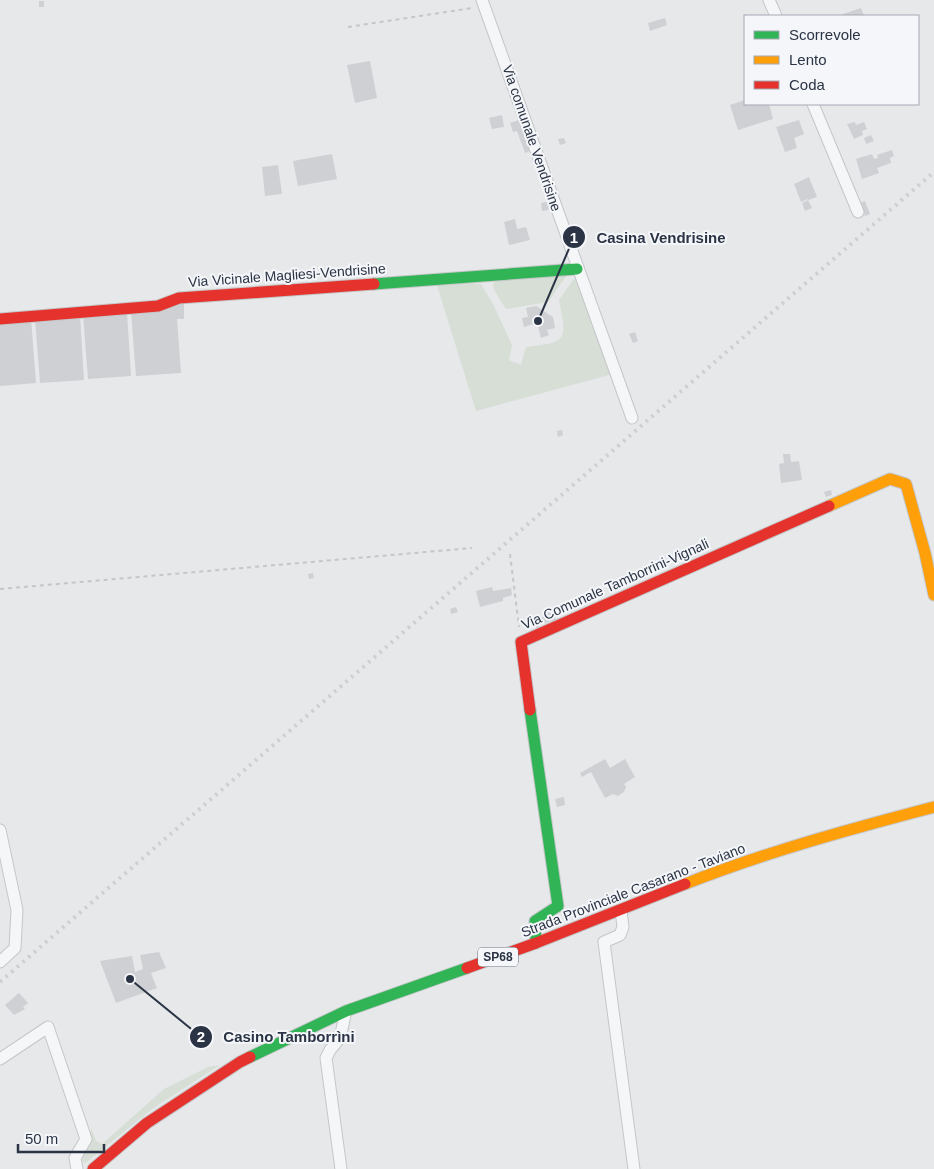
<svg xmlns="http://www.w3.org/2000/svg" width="934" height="1169" viewBox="0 0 934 1169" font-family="Helvetica,sans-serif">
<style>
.green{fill:#d6ded6}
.building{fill:#ced0d3}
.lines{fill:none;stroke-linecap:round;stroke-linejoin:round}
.street-casing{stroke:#c4c6c8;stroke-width:13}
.fast-casing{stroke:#c4c6c8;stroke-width:13}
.slow-casing{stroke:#c4c6c8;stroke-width:13}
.jam-casing{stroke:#c4c6c8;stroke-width:13}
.path{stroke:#c5c6ca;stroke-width:2;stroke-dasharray:4 4;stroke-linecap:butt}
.street{stroke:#f5f6f7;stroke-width:11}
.fast{stroke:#30b455;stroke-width:11}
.slow{stroke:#ff9f0a;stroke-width:11}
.jam{stroke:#e5322d;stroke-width:11}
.rail{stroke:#cecfd2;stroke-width:4;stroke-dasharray:2.5 5;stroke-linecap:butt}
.labels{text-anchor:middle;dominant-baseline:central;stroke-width:4;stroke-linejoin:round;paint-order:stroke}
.shield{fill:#f4f6f9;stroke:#676e7b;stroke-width:1}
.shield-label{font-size:12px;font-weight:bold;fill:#2b3445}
.street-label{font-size:14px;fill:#2b3445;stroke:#f4f6f9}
.leader{fill:none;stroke:#2b3445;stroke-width:2}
.callout-dot{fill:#2b3445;stroke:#f4f6f9;stroke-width:2}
.mark-label{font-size:15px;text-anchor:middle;font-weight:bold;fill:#fff}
.callout-label{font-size:15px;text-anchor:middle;font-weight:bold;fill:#2b3445;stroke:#f4f6f9;stroke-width:4;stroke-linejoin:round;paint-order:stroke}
</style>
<rect width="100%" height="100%" fill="#e6e8ea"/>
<path class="green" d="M567,275L548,302L506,309L494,290L493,285L497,279Z
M578,278L613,374L476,411L436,282L481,284L493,304L512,345L509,360L521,365L526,347C568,342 567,341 559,300L573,280Z
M220,1065L152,1109L88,1161L84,1163C79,1155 89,1149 90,1141C91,1137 91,1132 91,1128L96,1141L102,1144L164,1089L208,1067Z"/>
<path class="building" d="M39,1H44V7H39Z
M861,8L864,16H843V14Z
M665,18L667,25L650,31L648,23Z
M370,61L377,98L355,103L347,65Z
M745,100V104H769L773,119L738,130L730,105Z
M502,115L504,127L492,129L489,118Z
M519,120L522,129L525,128L532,150L525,153L517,131L513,132L510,123Z
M799,120L804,134L794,138L797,148L785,152L776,127Z
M855,122L856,125L864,122L867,129L862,131L863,135L854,139L847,124Z
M871,135L874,141L866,144L864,138Z
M564,138L566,143L560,145L558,139Z
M892,150L894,156L890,158L891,163L877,168L879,173L862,179L856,159L872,154L874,159L878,158L877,155Z
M332,154L337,179L298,186L293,161Z
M278,165L282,194L265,196L262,167Z
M809,177L817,197L808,200L812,208L805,211L802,203L808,200V199L801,202L794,184Z
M865,201L870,214L865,216L860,203Z
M547,202L549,210L542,211L541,203Z
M515,219L517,229L526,227L530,240L509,245L504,222Z
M184,303V319H177L181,373L136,376L131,311Z
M536,306L553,317L555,328L547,330L549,335L541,338L537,323L524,327L522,318L528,317L526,308Z
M127,312L131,376L88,379L83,315Z
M80,315L84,380L40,383L35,319Z
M31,318L36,383L0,386V321Z
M635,332L638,341L633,343L629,334Z
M562,430L563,435L558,437L557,431Z
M783,454H790L791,462L799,461L802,480L781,483L779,464L784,463Z
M831,490L832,495L826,497L824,492Z
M313,573L314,578L309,579L308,574Z
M492,587L493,591L511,588L512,595L503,598V601L480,607L476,591Z
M456,607L458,612L451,614L450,609Z
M553,611L556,620L538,625L539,630L537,631L534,620L544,616L543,614Z
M605,759L610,768L625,759L635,777L624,784L626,787L624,792L618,796L613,794L605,798L591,772L582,777L580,773Z
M564,797L565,805L557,807L555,799Z
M159,952L166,968L151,973L157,988L116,1003L100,961L132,956L135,972L143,969L140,955Z
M19,993L28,1003L23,1007L25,1009L14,1015L5,1005Z"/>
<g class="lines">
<g class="street-casing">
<path id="street" d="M482,0C533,139 581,279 632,418
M769,0L776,16
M813,104L858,212
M0,830L17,910L15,948L0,962
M621,910L623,927L620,935L604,942L634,1169
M0,1059L48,1027L86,1139L75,1158L77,1169
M341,1169L326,1058L330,1050L340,1038L346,1011"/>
</g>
<g class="fast-casing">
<path id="fast" d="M374,284L577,269
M530,710L558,906L535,921L536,943
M250,1057L346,1011L467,968"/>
</g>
<g class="slow-casing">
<path id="slow" d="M829,506L890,479L906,484L925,553L934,595
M685,884C766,852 850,829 934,807"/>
</g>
<g class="jam-casing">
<path id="jam" d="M0,319L158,306L179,298L374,284
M530,710L521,642L829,506
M467,968L536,943L685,884
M93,1169L147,1123L240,1062L250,1057"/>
</g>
<path class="path" d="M348,27L472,8
M510,554L519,627
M0,589L472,548"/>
<use href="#street" class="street"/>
<use href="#fast" class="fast"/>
<use href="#slow" class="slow"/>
<use href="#jam" class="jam"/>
<path class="rail" d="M0,982L934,172"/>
</g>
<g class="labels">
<rect class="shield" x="478" y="947.5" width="40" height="19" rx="4"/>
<g class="shield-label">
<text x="498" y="957">SP68</text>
</g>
<g class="street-label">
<text transform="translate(532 138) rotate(71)">Via comunale Vendrisine</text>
<text transform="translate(287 275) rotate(-4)">Via Vicinale Magliesi-Vendrisine</text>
<text transform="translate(615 584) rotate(-24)">Via Comunale Tamborrini-Vignali</text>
<text transform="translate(633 890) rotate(-21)">Strada Provinciale Casarano - Taviano</text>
</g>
</g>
<path class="leader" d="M538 321L574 237M130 979L201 1037"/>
<g class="callout-dot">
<circle cx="538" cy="321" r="5"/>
<circle cx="130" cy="979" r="5"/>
<circle cx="574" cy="237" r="12"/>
<circle cx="201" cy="1037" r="12"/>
</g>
<g class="mark-label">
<text x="574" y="243">1</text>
<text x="201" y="1042">2</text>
</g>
<g class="callout-label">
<text x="661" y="243">Casina Vendrisine</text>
<text x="289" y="1042">Casino Tamborrìni</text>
</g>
<rect x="744" y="15" width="175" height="90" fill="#f4f6f9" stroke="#a4a8b1"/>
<rect x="754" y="31" width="25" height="8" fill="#30b455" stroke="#a4a8b1"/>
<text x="789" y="40" font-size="15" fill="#2b3445">Scorrevole</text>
<rect x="754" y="56" width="25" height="8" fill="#ff9f0a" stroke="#a4a8b1"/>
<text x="789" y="65" font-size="15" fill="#2b3445">Lento</text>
<rect x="754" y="81" width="25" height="8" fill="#e5322d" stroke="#a4a8b1"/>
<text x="789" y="90" font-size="15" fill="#2b3445">Coda</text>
<path d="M18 1144v8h86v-8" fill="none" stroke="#2b3445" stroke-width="2.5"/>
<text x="25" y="1144" font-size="15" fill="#2b3445" stroke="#f4f6f9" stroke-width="4" paint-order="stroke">50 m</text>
</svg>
